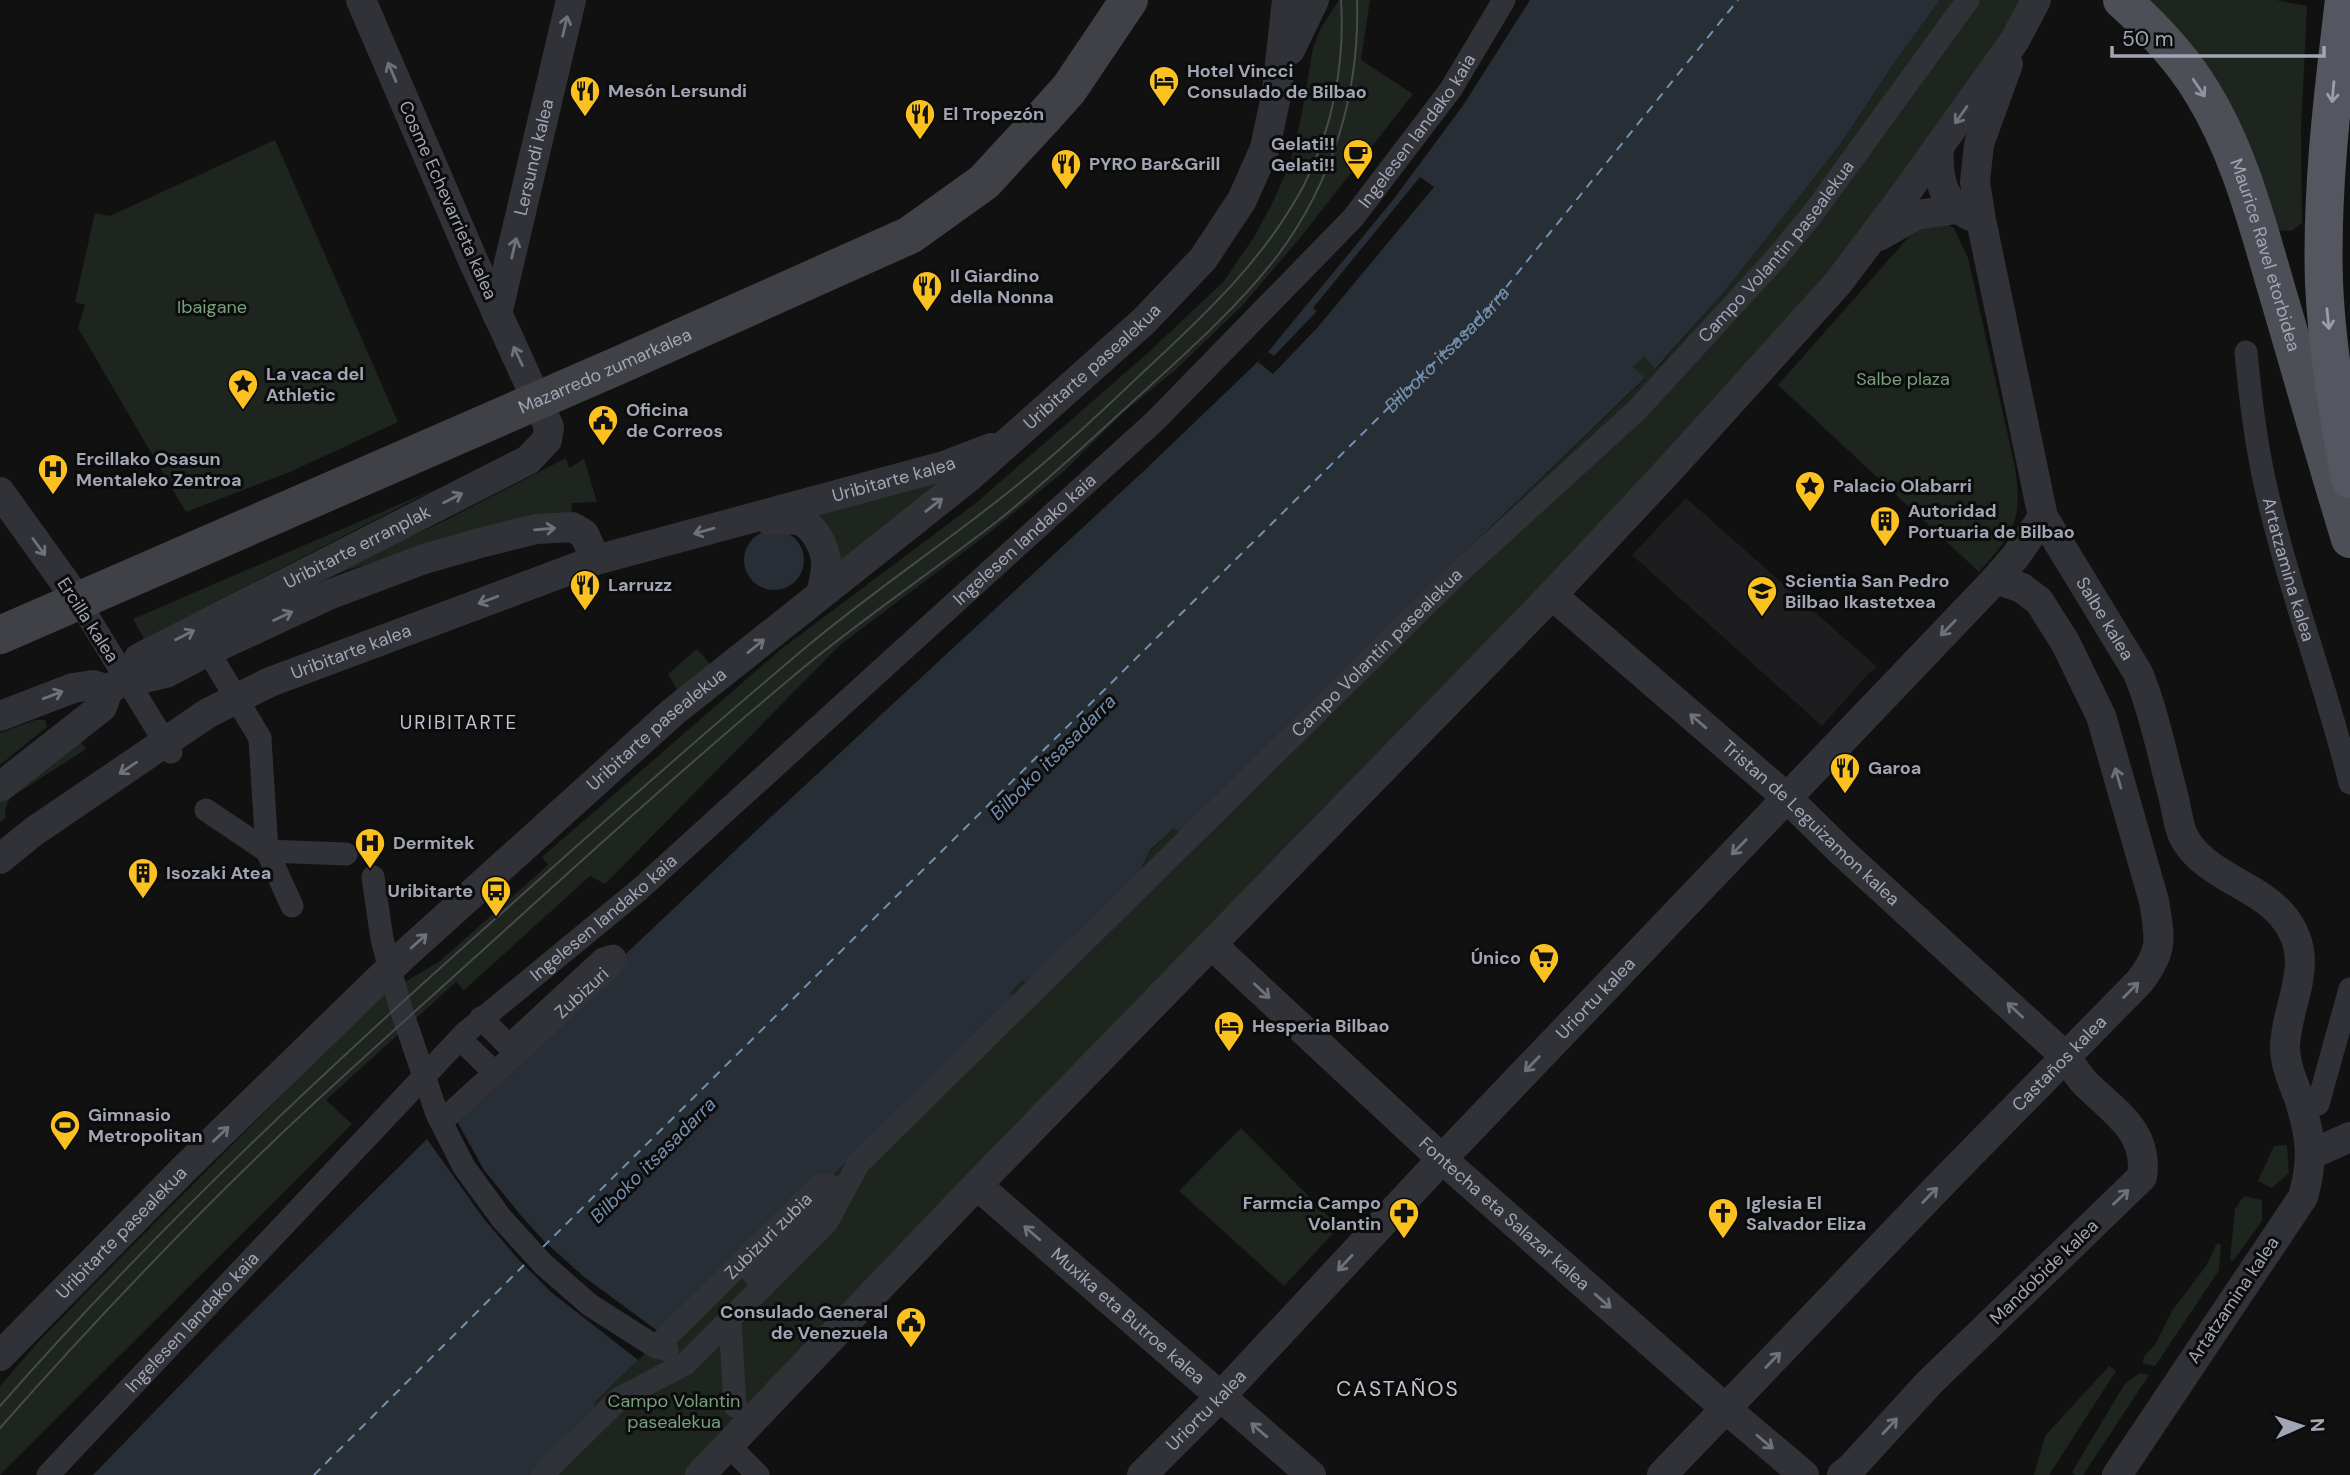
<svg xmlns="http://www.w3.org/2000/svg" width="2350" height="1475" viewBox="0 0 2350 1475" font-family="'DM Sans',sans-serif">
<style>
.built{fill:#1d1d1f}
.green{fill:#1d251e}
.water{fill:#272e36}
.pier{fill:#111112}
.lines{fill:none;stroke-linecap:round;stroke-linejoin:round}
.ferry{stroke:#7591b1;stroke-width:2;stroke-dasharray:9 7;stroke-linecap:butt}
.pedestrian{stroke:#313237;stroke-width:23}
.minor{stroke:#313237;stroke-width:30}
.secondary{stroke:#3f4147;stroke-width:38}
.primary{stroke:#4d4f56;stroke-width:38}
.trunk{stroke:#555760;stroke-width:38}
.tram{stroke:#484a50;stroke-width:2}
.oneway{stroke:#6f717c}
.oneway2{stroke:#9094a1}
.oneway3{stroke:#999dac}
.labels{text-anchor:middle;dominant-baseline:central;stroke-width:6;stroke-linejoin:round;paint-order:stroke}
.poi-label{font-size:18px;font-weight:bold;fill:#a1a5b4;stroke:#0c0c0d;text-anchor:start}
.street-label{font-size:18px;fill:#a1a5b4;stroke:#0c0c0d}
.park-label{font-size:18px;fill:#77a07c;stroke:#0c0c0d}
.water-label{font-size:19px;font-style:italic;fill:#7591b1;stroke:#0c0c0d}
.neighbourhood-label{font-size:19px;letter-spacing:2px;fill:#c2c5d0;stroke:#0c0c0d}
.quarter-label{font-size:21px;letter-spacing:2px;fill:#c2c5d0;stroke:#0c0c0d}
</style>
<rect width="100%" height="100%" fill="#111112"/>
<path class="built" d="M1686,498L1877,667L1867,675L1822,726L1632,555Z"/>
<path class="green" d="M1339,0H1370L1361,60L1413,94L1300,238L1241,307L1173,372L1125,411L1062,473L989,533L840,645L605,884L590,876L464,990L456,982L326,1100L352,1124L0,1475V1386L39,1341L117,1261L378,998L440,961L548,865L542,857L780,650L976,503L1149,352L1224,281L1254,237L1273,202L1291,160L1301,118L1313,48L1321,28Z
M1940,0H2021L1862,276L700,1475H530L594,1411L595,1402L823,1180L830,1178L1014,998L1009,993L1022,980L1028,985L1136,880L1150,851L1174,828L1180,835L1442,574L1645,379L1633,367L1643,357L1656,369L1724,292L1840,145L1894,63Z
M2145,0H2276L2307,6L2301,130L2302,223L2291,231L2275,230Z
M275,140L398,422L290,472L186,512L78,328L85,305L75,302L95,213L110,216Z
M1939,220L1954,228L1968,258L2015,467C2023,521 2014,532 1979,572L1778,385L1922,222Z
M566,458L569,468L584,459L597,502L572,503L571,513L451,538L316,580L442,522Z
M969,467L835,567C832,548 832,525 816,512Z
M435,489L144,639L133,619Z
M697,649L711,665L678,692L668,674Z
M35,720H45L47,727L0,765V733Z
M81,742L86,749L10,798L5,810L6,818L0,822V800Z
M1241,1128L1339,1227L1284,1286L1179,1191Z
M2287,1145L2289,1173L2272,1188L2258,1181L2274,1146Z
M2244,1196L2262,1200V1221L2233,1261L2230,1260L2235,1209Z
M2217,1243L2221,1245L2219,1270L2155,1366L2142,1363L2145,1355L2155,1345L2172,1311L2206,1266Z
M2109,1366L2116,1371L2049,1475H2034L2045,1436Z
M2139,1373L2149,1375L2083,1475H2075L2072,1472L2124,1385Z"/>
<path class="water" d="M1530,0H1940L1894,63L1840,145L1724,292L1655,369L1644,357L1633,367L1645,378L1442,574L1181,835L1174,828L1150,850L1136,880L1028,985L1022,980L1010,993L1014,998L830,1178L823,1180L595,1402L594,1411L530,1475H93L223,1341L427,1139L454,1116L758,829L1148,467L1268,352L1393,200L1464,104Z
M744 560a30 30 0 1 1 60 0a30 30 0 1 1-60 0Z"/>
<path class="pier" d="M1420,177L1434,187L1318,327L1273,374L1258,362L1268,352L1274,356L1317,311L1313,308Z
M454,1116L484,1170L523,1218L545,1242L583,1276L663,1335L638,1360L551,1292L518,1259L484,1219L427,1139Z"/>
<g class="lines">
<g class="ferry">
<path id="s1" d="M543,1247L1490,307L1738,0"/>
<path d="M314,1475L526,1263"/>
</g>
<g class="pedestrian">
<path id="s2" d="M2246,352C2250,395 2255,437 2264,479C2286,582 2325,681 2350,783"/>
<path d="M79,602L171,752"/>
<path d="M208,651L260,738"/>
<path d="M260,739L267,851L292,906"/>
<path d="M206,810L267,851L346,854"/>
<path d="M373,877L382,939L400,1006L437,1114L464,1167L502,1219L543,1264L590,1305L656,1347L667,1350"/>
<path d="M460,1039L489,1067"/>
<path d="M2318,1104L2350,989"/>
<path id="s3" d="M441,1122L607,970L615,958L613,956L603,959L509,1046L481,1018"/>
<path d="M730,1319L735,1406"/>
<path id="s4" d="M656,1347L819,1186L829,1185L824,1197L751,1271L764,1286"/>
<path d="M728,1445L758,1475"/>
<path id="s5" d="M48,1475L465,1033L640,889L1155,421L1353,218L1451,89L1504,0"/>
<path id="s6" d="M542,1475L620,1398L685,1364L827,1222L858,1164L1455,576L1637,410L1770,265L1811,216L1968,0"/>
</g>
<g class="minor">
<path d="M1290,50L1314,0"/>
<path id="s7" d="M2008,64L1979,144L1975,182L1981,220L2043,517L2138,673C2154,712 2162,754 2173,795C2177,809 2178,829 2186,841C2207,875 2257,886 2282,915C2320,960 2286,1001 2285,1047C2285,1065 2293,1082 2299,1098C2311,1137 2314,1158 2303,1197L2117,1475"/>
<path d="M1939,146C1937,176 1941,203 1971,216"/>
<path d="M1879,236L1916,215L1956,209"/>
<path id="s8" d="M497,314L571,0"/>
<path d="M0,492L79,602"/>
<path d="M769,520C779,520 792,517 803,522C816,529 827,551 826,566C826,575 823,585 821,594"/>
<path id="s9" d="M1552,595L1786,797L1842,852L2066,1057C2072,1065 2078,1076 2085,1083C2114,1112 2149,1131 2142,1177L1929,1383L1853,1466L1842,1475"/>
<path d="M133,674L140,679L166,673L208,651L331,594L424,559L480,543L536,529L572,527L584,534L596,560"/>
<path d="M0,716L73,688L93,685L108,690"/>
<path id="s10" d="M0,787L102,707L108,690L133,674L139,658L528,460L547,440L549,427L472,258L361,0"/>
<path id="s11" d="M0,859L33,832L208,713L270,682L596,560L944,466L991,448"/>
<path id="s12" d="M1212,945L1442,1159L1726,1409L1804,1475"/>
<path d="M2312,1154L2350,1137"/>
<path id="s13" d="M977,1185L1311,1475"/>
<path id="s14" d="M0,1356L185,1168L403,956L673,712L969,477L1144,321L1203,259L1242,200L1265,148L1277,91L1287,0"/>
<path d="M700,1475L977,1185L1552,595L1669,470L1838,283L1905,194L2015,40L2036,0"/>
<path id="s15" d="M1142,1475L1220,1397L1442,1159L1996,579L2015,557L2043,517"/>
<path id="s16" d="M1662,1475L1944,1181L2140,981C2164,949 2160,939 2154,901L2101,716L2065,642L2039,601L2022,588L1996,579"/>
</g>
<path class="secondary" id="s17" d="M0,635L624,363L910,235L984,182L1043,118L1069,89L1129,0"/>
<path class="primary" id="s18" d="M2122,0C2152,27 2181,57 2202,92C2238,150 2256,219 2275,284C2300,369 2324,454 2350,539"/>
<path class="trunk" d="M2344,0C2333,93 2321,188 2324,283C2327,348 2338,414 2350,479"/>
<path class="tram" d="M0,1406C155,1229 328,1067 504,911C603,822 703,734 805,648C873,591 947,542 1016,486C1064,448 1109,404 1154,362C1211,309 1267,255 1304,185C1333,128 1345,63 1341,0
M0,1428C89,1327 182,1229 279,1136C342,1076 408,1018 473,959C578,864 682,769 791,678C858,621 931,573 1000,519C1052,477 1101,430 1151,385C1196,344 1241,303 1278,255C1333,181 1360,92 1357,0"/>
</g>
<defs><path id="oneway-shaft" d="M-6 0H5M1.5-3L5.5 0L1.5 3" fill="none" stroke-width="1.6" stroke-linecap="round" stroke-linejoin="round" transform="scale(1.75)"/></defs>
<g class="oneway">
<use href="#oneway-shaft" transform="translate(565 26) rotate(-77)"/>
<use href="#oneway-shaft" transform="translate(392 72) rotate(-113)"/>
<use href="#oneway-shaft" transform="translate(1961 115) rotate(125)"/>
<use href="#oneway-shaft" transform="translate(514 248) rotate(-77)"/>
<use href="#oneway-shaft" transform="translate(518 356) rotate(-115)"/>
<use href="#oneway-shaft" transform="translate(453 498) rotate(-27)"/>
<use href="#oneway-shaft" transform="translate(934 505) rotate(-38)"/>
<use href="#oneway-shaft" transform="translate(545 529) rotate(-5)"/>
<use href="#oneway-shaft" transform="translate(704 531) rotate(164)"/>
<use href="#oneway-shaft" transform="translate(39 547) rotate(54)"/>
<use href="#oneway-shaft" transform="translate(488 600) rotate(159)"/>
<use href="#oneway-shaft" transform="translate(283 616) rotate(-25)"/>
<use href="#oneway-shaft" transform="translate(1948 628) rotate(134)"/>
<use href="#oneway-shaft" transform="translate(185 635) rotate(-27)"/>
<use href="#oneway-shaft" transform="translate(756 646) rotate(-39)"/>
<use href="#oneway-shaft" transform="translate(53 695) rotate(-21)"/>
<use href="#oneway-shaft" transform="translate(1698 721) rotate(-139)"/>
<use href="#oneway-shaft" transform="translate(128 768) rotate(146)"/>
<use href="#oneway-shaft" transform="translate(2118 778) rotate(-106)"/>
<use href="#oneway-shaft" transform="translate(1739 847) rotate(134)"/>
<use href="#oneway-shaft" transform="translate(419 941) rotate(-42)"/>
<use href="#oneway-shaft" transform="translate(2131 990) rotate(-45)"/>
<use href="#oneway-shaft" transform="translate(1262 991) rotate(43)"/>
<use href="#oneway-shaft" transform="translate(2015 1010) rotate(-137)"/>
<use href="#oneway-shaft" transform="translate(1532 1064) rotate(134)"/>
<use href="#oneway-shaft" transform="translate(221 1134) rotate(-44)"/>
<use href="#oneway-shaft" transform="translate(1930 1195) rotate(-46)"/>
<use href="#oneway-shaft" transform="translate(2121 1197) rotate(-44)"/>
<use href="#oneway-shaft" transform="translate(1032 1233) rotate(-139)"/>
<use href="#oneway-shaft" transform="translate(1345 1263) rotate(133)"/>
<use href="#oneway-shaft" transform="translate(1603 1301) rotate(41)"/>
<use href="#oneway-shaft" transform="translate(1773 1360) rotate(-46)"/>
<use href="#oneway-shaft" transform="translate(1890 1426) rotate(-47)"/>
<use href="#oneway-shaft" transform="translate(1259 1430) rotate(-139)"/>
<use href="#oneway-shaft" transform="translate(1765 1442) rotate(40)"/>
</g>
<use class="oneway2" href="#oneway-shaft" transform="translate(2199 88) rotate(56)"/>
<g class="oneway3">
<use href="#oneway-shaft" transform="translate(2333 92) rotate(95)"/>
<use href="#oneway-shaft" transform="translate(2328 319) rotate(84)"/>
</g>
<defs>
<g id="hotel-pin" transform="scale(1.575)"><path d="M0 17L-7.5 6A9.5 9.5 0 1 1 7.5 6Z" fill="#fbc120" stroke="#0c0c0d"/><path d="M-6-4.5h1.5V1H6V5H4.5V3h-9V5H-6ZM-4 0a1.8 1.8 0 1 1 3.6 0ZM.5 0V-2.5h3Q6-2.5 6 0Z" fill="#111"/></g>
<g id="restaurant-pin" transform="scale(1.575)"><path d="M0 17L-7.5 6A9.5 9.5 0 1 1 7.5 6Z" fill="#fbc120" stroke="#0c0c0d"/><path d="M-5-6h1v4h1v-4h1v4h1v-4h1v5L-1.5 .5V6h-2V.5L-5-1ZM5-6V6H3V1.5H1.5Q1.5-4 5-6Z" fill="#111"/></g>
<g id="cafe-pin" transform="scale(1.575)"><path d="M0 17L-7.5 6A9.5 9.5 0 1 1 7.5 6Z" fill="#fbc120" stroke="#0c0c0d"/><path d="M-5.5-4.5H6V0H3Q3 3.5 0 3.5H-2.5Q-5.5 3.5-5.5 0ZM3-3.2v2h1.7v-2ZM-6 4.5H4V6H-6Z" fill="#111"/></g>
<g id="sight-pin" transform="scale(1.575)"><path d="M0 17L-7.5 6A9.5 9.5 0 1 1 7.5 6Z" fill="#fbc120" stroke="#0c0c0d"/><path d="M0-6L1.8-2.2L6-1.7L2.9 1.2L3.7 5.4L0 3.3L-3.7 5.4L-2.9 1.2L-6-1.7L-1.8-2.2Z" fill="#111"/></g>
<g id="civic-pin" transform="scale(1.575)"><path d="M0 17L-7.5 6A9.5 9.5 0 1 1 7.5 6Z" fill="#fbc120" stroke="#0c0c0d"/><path d="M-.6-6.5H3V-4.5H.6V-3L4-1V1h2V6H-6V1h2V-1L-.6-3ZM-1.2 2.5V6h2.4V2.5Z" fill="#111"/></g>
<g id="hospital-pin" transform="scale(1.575)"><path d="M0 17L-7.5 6A9.5 9.5 0 1 1 7.5 6Z" fill="#fbc120" stroke="#0c0c0d"/><path d="M-5-5h3v3.5h4V-5h3V5h-3V1.5h-4V5h-3Z" fill="#111"/></g>
<g id="building-pin" transform="scale(1.575)"><path d="M0 17L-7.5 6A9.5 9.5 0 1 1 7.5 6Z" fill="#fbc120" stroke="#0c0c0d"/><path d="M-4-6H4V6H1V3H-1V6H-4ZM-2.5-4.3h1.7v1.8h-1.7ZM.8-4.3h1.7v1.8H.8ZM-2.5-1h1.7V.8h-1.7ZM.8-1h1.7V.8H.8Z" fill="#111"/></g>
<g id="school-pin" transform="scale(1.575)"><path d="M0 17L-7.5 6A9.5 9.5 0 1 1 7.5 6Z" fill="#fbc120" stroke="#0c0c0d"/><path d="M0-5L7-2L0 1L-7-2ZM-4 1L0 2.5L4 1V4Q0 6-4 4Z" fill="#111"/></g>
<g id="bus-pin" transform="scale(1.575)"><path d="M0 17L-7.5 6A9.5 9.5 0 1 1 7.5 6Z" fill="#fbc120" stroke="#0c0c0d"/><path d="M-5-6H5V4H4V6H2V4H-2V6H-4V4H-5ZM-3.5-4V0h7V-4ZM-3.5 1.2v1.5H-2V1.2ZM2 1.2v1.5H3.5V1.2Z" fill="#111"/></g>
<g id="supermarket-pin" transform="scale(1.575)"><path d="M0 17L-7.5 6A9.5 9.5 0 1 1 7.5 6Z" fill="#fbc120" stroke="#0c0c0d"/><path d="M-6-5.5h2.5l.6 2H6L4.5 2H-2.5L-4.4-4H-6ZM-1.5 3.2a1.3 1.3 0 1 0 .1 0ZM3 3.2a1.3 1.3 0 1 0 .1 0Z" fill="#111"/></g>
<g id="stadium-pin" transform="scale(1.575)"><path d="M0 17L-7.5 6A9.5 9.5 0 1 1 7.5 6Z" fill="#fbc120" stroke="#0c0c0d"/><path d="M0-5a6.5 5 0 1 0 0 10a6.5 5 0 1 0 0-10ZM-3.5-1.8h7v3.6h-7Z" fill="#111"/></g>
<g id="pharmacy-pin" transform="scale(1.575)"><path d="M0 17L-7.5 6A9.5 9.5 0 1 1 7.5 6Z" fill="#fbc120" stroke="#0c0c0d"/><path d="M-2-6h4v4h4v4h-4v4h-4v-4h-4v-4h4Z" fill="#111"/></g>
<g id="church-pin" transform="scale(1.575)"><path d="M0 17L-7.5 6A9.5 9.5 0 1 1 7.5 6Z" fill="#fbc120" stroke="#0c0c0d"/><path d="M-1.2-6h2.4v3.5h3.3v2.4h-3.3V6h-2.4V-.1h-3.3v-2.4h3.3Z" fill="#111"/></g>
</defs>
<g fill-rule="evenodd">
<use href="#hotel-pin" x="1164" y="81"/>
<use href="#restaurant-pin" x="585" y="91"/>
<use href="#restaurant-pin" x="920" y="114"/>
<use href="#cafe-pin" x="1358" y="154"/>
<use href="#restaurant-pin" x="1066" y="164"/>
<use href="#restaurant-pin" x="927" y="286"/>
<use href="#sight-pin" x="243" y="384"/>
<use href="#civic-pin" x="603" y="420"/>
<use href="#hospital-pin" x="53" y="469"/>
<use href="#sight-pin" x="1810" y="486"/>
<use href="#building-pin" x="1885" y="521"/>
<use href="#restaurant-pin" x="585" y="585"/>
<use href="#school-pin" x="1762" y="591"/>
<use href="#restaurant-pin" x="1845" y="768"/>
<use href="#hospital-pin" x="370" y="843"/>
<use href="#building-pin" x="143" y="873"/>
<use href="#bus-pin" x="496" y="891"/>
<use href="#supermarket-pin" x="1544" y="958"/>
<use href="#hotel-pin" x="1229" y="1026"/>
<use href="#stadium-pin" x="65" y="1125"/>
<use href="#pharmacy-pin" x="1404" y="1213"/>
<use href="#church-pin" x="1723" y="1213"/>
<use href="#civic-pin" x="911" y="1322"/>
</g>
<g class="labels">
<g class="poi-label">
<text x="1187" y="71">Hotel Vincci<tspan x="1187" dy="21">Consulado de Bilbao</tspan></text>
<text x="608" y="91">Mesón Lersundi</text>
<text x="943" y="114">El Tropezón</text>
<text x="1335" y="144" text-anchor="end">Gelati!!<tspan x="1335" dy="21">Gelati!!</tspan></text>
<text x="1089" y="164">PYRO Bar&amp;Grill</text>
<text x="950" y="276">Il Giardino<tspan x="950" dy="21">della Nonna</tspan></text>
<text x="266" y="374">La vaca del<tspan x="266" dy="21">Athletic</tspan></text>
<text x="626" y="410">Oficina<tspan x="626" dy="21">de Correos</tspan></text>
<text x="76" y="459">Ercillako Osasun<tspan x="76" dy="21">Mentaleko Zentroa</tspan></text>
<text x="1833" y="486">Palacio Olabarri</text>
<text x="1908" y="511">Autoridad<tspan x="1908" dy="21">Portuaria de Bilbao</tspan></text>
<text x="1785" y="581">Scientia San Pedro<tspan x="1785" dy="21">Bilbao Ikastetxea</tspan></text>
<text x="608" y="585">Larruzz</text>
<text x="1868" y="768">Garoa</text>
<text x="393" y="843">Dermitek</text>
<text x="166" y="873">Isozaki Atea</text>
<text x="473" y="891" text-anchor="end">Uribitarte</text>
<text x="1521" y="958" text-anchor="end">Único</text>
<text x="1252" y="1026">Hesperia Bilbao</text>
<text x="88" y="1115">Gimnasio<tspan x="88" dy="21">Metropolitan</tspan></text>
<text x="1381" y="1203" text-anchor="end">Farmcia Campo<tspan x="1381" dy="21">Volantin</tspan></text>
<text x="1746" y="1203">Iglesia El<tspan x="1746" dy="21">Salvador Eliza</tspan></text>
<text x="888" y="1312" text-anchor="end">Consulado General<tspan x="888" dy="21">de Venezuela</tspan></text>
</g>
<g class="street-label">
<text stroke="none"><textPath href="#s5" startOffset="1922">Ingelesen landako kaia</textPath></text>
<text stroke="none"><textPath href="#s8" startOffset="161">Lersundi kalea</textPath></text>
<text transform="translate(448 200) rotate(66)">Cosme Echevarrieta kalea</text>
<text stroke="none"><textPath href="#s6" startOffset="1745">Campo Volantin pasealekua</textPath></text>
<text stroke="none"><textPath href="#s18" startOffset="298">Maurice Ravel etorbidea</textPath></text>
<text stroke="none"><textPath href="#s14" startOffset="1475">Uribitarte pasealekua</textPath></text>
<text stroke="none"><textPath href="#s17" startOffset="660">Mazarredo zumarkalea</textPath></text>
<text stroke="none"><textPath href="#s11" startOffset="980">Uribitarte kalea</textPath></text>
<text stroke="none"><textPath href="#s5" startOffset="1354">Ingelesen landako kaia</textPath></text>
<text stroke="none"><textPath href="#s10" startOffset="439">Uribitarte erranplak</textPath></text>
<text stroke="none"><textPath href="#s2" startOffset="222">Artatzamina kalea</textPath></text>
<text stroke="none"><textPath href="#s7" startOffset="584">Salbe kalea</textPath></text>
<text transform="translate(88 620) rotate(57)">Ercilla kalea</text>
<text stroke="none"><textPath href="#s11" startOffset="410">Uribitarte kalea</textPath></text>
<text stroke="none"><textPath href="#s6" startOffset="1178">Campo Volantin pasealekua</textPath></text>
<text stroke="none"><textPath href="#s14" startOffset="908">Uribitarte pasealekua</textPath></text>
<text stroke="none"><textPath href="#s9" startOffset="345">Tristan de Leguizamon kalea</textPath></text>
<text stroke="none"><textPath href="#s5" startOffset="788">Ingelesen landako kaia</textPath></text>
<text stroke="none"><textPath href="#s3" startOffset="191">Zubizuri</textPath></text>
<text stroke="none"><textPath href="#s15" startOffset="658">Uriortu kalea</textPath></text>
<text stroke="none"><textPath href="#s16" startOffset="572">Castaños kalea</textPath></text>
<text stroke="none"><textPath href="#s12" startOffset="397">Fontecha eta Salazar kalea</textPath></text>
<text stroke="none"><textPath href="#s14" startOffset="173">Uribitarte pasealekua</textPath></text>
<text stroke="none"><textPath href="#s4" startOffset="158">Zubizuri zubia</textPath></text>
<text transform="translate(2044 1272) rotate(-44)">Mandobide kalea</text>
<text transform="translate(2233 1300) rotate(-56)">Artatzamina kalea</text>
<text stroke="none"><textPath href="#s13" startOffset="200">Muxika eta Butroe kalea</textPath></text>
<text stroke="none"><textPath href="#s5" startOffset="210">Ingelesen landako kaia</textPath></text>
<text stroke="none"><textPath href="#s15" startOffset="91">Uriortu kalea</textPath></text>
</g>
<g class="park-label">
<text x="212" y="307">Ibaigane</text>
<text x="1903" y="379">Salbe plaza</text>
<text x="674" y="1401">Campo Volantin<tspan x="674" dy="21">pasealekua</tspan></text>
</g>
<g class="water-label">
<text stroke="none"><textPath href="#s1" startOffset="1274">Bilboko itsasadarra</textPath></text>
<text transform="translate(1053 757) rotate(-45)">Bilboko itsasadarra</text>
<text transform="translate(653 1160) rotate(-45)">Bilboko itsasadarra</text>
</g>
<g class="neighbourhood-label">
<text x="459" y="722">URIBITARTE</text>
</g>
<g class="quarter-label">
<text x="1398" y="1389">CASTAÑOS</text>
</g>
</g>
<g transform="translate(2301 1426) rotate(87)" stroke="#0c0c0d" stroke-width="5" paint-order="stroke">
<path d="M0-5L12 26L0 18L-12 26Z" fill="#a1a5b4"/>
<text y="-10" font-size="19" font-weight="bold" text-anchor="middle" fill="#a1a5b4">N</text>
</g>
<path d="M2112 46v10h212v-10" fill="none" stroke="#a1a5b4" stroke-width="3.5"/>
<text x="2122" y="46" font-size="21" fill="#a1a5b4" stroke="#0c0c0d" stroke-width="5" paint-order="stroke">50 m</text>
</svg>
